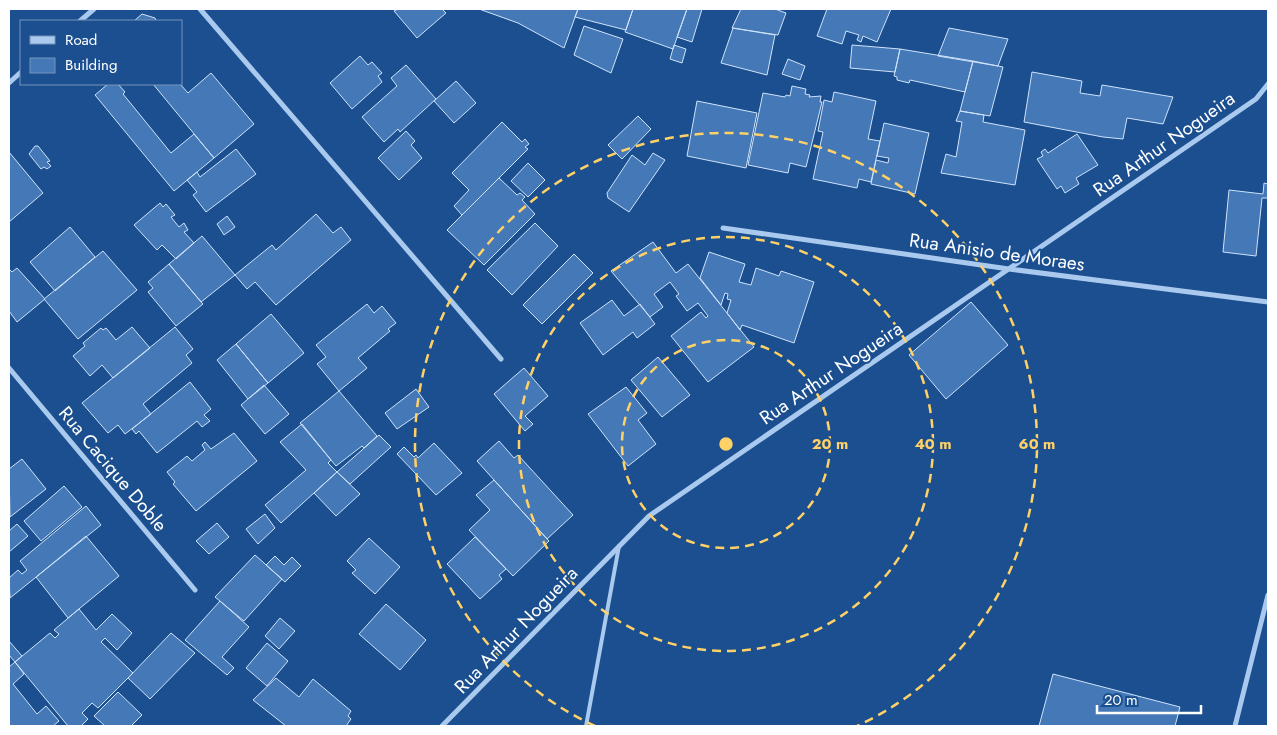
<svg xmlns="http://www.w3.org/2000/svg" width="1277" height="735" viewBox="0 0 1277 735" font-family="Jost,sans-serif">
<style>
.building{fill:#4478b7;stroke:#cfe3fa}
.lines{fill:none;stroke-linecap:round;stroke-linejoin:round}
.lane{stroke:#a9c9ee;stroke-width:4}
.street{stroke:#a9c9ee;stroke-width:5}
.ring{fill:none;stroke:#ffd166;stroke-width:2.5;stroke-dasharray:9 6}
.labels{text-anchor:middle;dominant-baseline:central;stroke-width:4;stroke-linejoin:round;paint-order:stroke}
.street-label{font-size:19px;fill:#fff;stroke:#1b4f8f}
.centre{fill:#ffd166;stroke:#1b4f8f;stroke-width:2.5}
.ring-label{font-size:15px;text-anchor:middle;font-weight:bold;fill:#ffd166;stroke:#1b4f8f;stroke-width:4;stroke-linejoin:round;paint-order:stroke}
</style>
<rect width="100%" height="100%" fill="#1b4f8f"/>
<path class="building" d="M398,9H442L446,13L417,38L394,11Z
M479,9H578L564,48L518,23Z
M578,9H633L626,30L575,17Z
M633,9H687L673,49L625,32Z
M687,9H702L692,42L677,37Z
M741,9H775L786,13L778,35L732,28Z
M827,9H891L877,42L863,36L861,42L857,40L859,35L846,31L842,44L817,36Z
M142,14L155,18L156,21H134Z
M584,26L623,39L611,73L574,55Z
M733,28L775,35L767,75L721,63Z
M949,28L1008,39L998,66L938,56Z
M674,45L686,49L682,63L670,59Z
M852,45L900,49L895,72L850,68Z
M900,49L973,61L965,92L910,80L909,83L897,80V77L894,76Z
M360,56L368,65L372,62L382,73L378,76L382,82L352,109L330,83Z
M788,59L805,66L800,80L782,74Z
M973,61L1003,67L990,116L960,111Z
M406,65L436,99L400,132L398,129L384,142L362,117L397,86L391,78Z
M1032,72L1082,81L1080,93L1100,96L1102,85L1173,97L1163,124L1127,118L1123,139L1103,137L1024,122Z
M211,73L254,124L214,158L153,84H180L188,93Z
M456,81L476,103L454,123L434,101Z
M108,84H118L125,92L123,94L171,153L194,134L214,158L174,191L95,95Z
M792,86L806,89L805,94L810,95L809,97L821,96L820,102H822L806,167L790,163L788,173L748,165L763,93L785,97L786,95L790,96Z
M834,92L876,101L868,139L880,141L871,182L859,179L857,188L813,179L823,132L818,131L824,100L832,102Z
M697,101L757,113L746,168L687,156Z
M960,111L984,115L983,122L1025,130L1015,185L941,173L946,154L956,157L962,122L956,121Z
M638,116L651,129L622,159L608,145Z
M502,122L522,142L525,139L529,144L525,147L528,149L462,215L454,206L469,190L452,173Z
M884,123L929,133L915,194L871,184L876,160L888,163L889,158L877,156Z
M406,131L415,141L411,145L422,158L399,180L378,158Z
M1077,134L1098,165L1076,178L1079,184L1065,193L1061,186L1057,189L1037,159L1043,156L1041,152L1045,149L1048,153Z
M35,146H38L50,161L47,162L51,166L47,169L44,167L41,169L29,154Z
M236,149L256,174L206,212L193,195L197,192L187,180L197,172L200,177Z
M9,152L43,193L9,222Z
M653,153L665,160L629,212L608,198L607,193L632,155L645,165Z
M528,163L545,180L528,197L511,181Z
M499,178L517,195L520,193L525,197L522,200L535,214L484,265L447,230Z
M1264,183L1268,184V198H1262L1256,256L1223,252L1229,190L1263,194Z
M160,203L163,207L166,204L175,215L171,217L179,227L184,223L188,230L184,232L194,243L176,259L162,245L157,250L134,225Z
M316,214L333,233L341,227L351,240L276,305L255,282L247,289L235,275L272,245L276,250Z
M227,216L235,227L224,235L217,224Z
M535,223L558,246L512,295L487,270Z
M70,227L95,257L55,291L30,262Z
M202,236L235,275L201,302L169,264Z
M653,242L676,273L688,264L754,347L708,382L671,336L701,312L706,318L708,316L698,303L687,311L676,296L679,294L670,282L654,294L663,307L650,317L611,271Z
M103,251L137,290L78,339L44,299Z
M709,252L745,264L739,282L751,285L756,268L779,276L781,271L814,282L794,343L742,325L740,330L727,313L731,300L727,299L728,294L725,293L721,305L700,278Z
M574,254L593,273L542,324L523,305Z
M169,264L203,304L176,326L148,292L153,288L148,282Z
M17,268L45,299L17,322L9,311V269L12,272Z
M612,300L624,316L640,304L655,324L637,338L633,332L603,355L580,323Z
M971,302L1008,345L946,399L909,355Z
M367,304L374,313L382,306L396,323L388,329L390,331L358,358L367,368L339,391L317,364L326,357L316,345Z
M271,314L304,353L268,383L236,344Z
M132,327L150,348L113,378L102,365L90,376L73,356L85,346L83,343L101,328L103,330L106,328L116,340Z
M175,327L193,349L186,355L192,363L143,404L151,414L125,434L118,425L108,433L82,403Z
M236,344L268,383L248,399L217,360Z
M658,357L690,395L662,417L631,380Z
M524,368L548,396L525,416L533,424L525,431L494,394Z
M190,382L211,409L204,415L210,421L202,427L197,421L157,453L139,431L136,434L132,429Z
M264,385L289,414L265,434L241,405Z
M626,387L647,413L638,420L656,444L628,466L588,414Z
M416,389L429,407L397,429L385,413Z
M339,391L377,436L364,448L362,446L336,466L300,423Z
M302,424L331,460L328,463L337,472L281,523L265,505L306,470L280,442Z
M234,433L257,461L196,511L173,484L175,482L167,472L187,456L192,461L205,450L202,445L205,442L211,449Z
M379,435L391,447L350,484L337,472Z
M499,441L514,458L518,455L573,515L547,539L477,461Z
M434,443L462,473L436,495L397,454L404,447L414,457L416,455L418,458Z
M22,459L46,489L10,517L9,469Z
M337,472L360,494L336,516L314,493Z
M494,480L549,541L513,576L469,530L490,510L476,495Z
M64,486L82,507L41,541L24,521Z
M86,506L101,525L10,598L9,578L18,570L22,574L27,570L20,561Z
M265,514L275,528L258,544L246,529Z
M217,523L229,537L209,554L196,541Z
M17,524L28,536L9,552V531Z
M86,536L119,576L68,618L36,577Z
M475,537L506,569L499,575L502,579L480,599L447,564Z
M369,538L400,567L375,594L352,573L356,570L347,561Z
M255,555L282,579L244,621L215,597Z
M275,556L284,565L292,557L301,566L285,582L266,565Z
M220,601L249,627L222,657L234,668L227,675L185,640Z
M386,604L426,640L400,670L359,634Z
M79,609L96,630L112,614L132,633L117,650L105,638L101,642L133,673L98,708L92,703L82,713L88,719L81,726H68L15,662L50,633L55,638L59,634L54,630Z
M280,618L295,631L279,649L265,636Z
M171,633L195,653L150,699L128,678Z
M9,641L22,656L15,662L9,655Z
M267,643L288,661L267,686L246,668Z
M15,662L24,674L13,684L37,714L46,706L59,721L53,726H9V667Z
M1053,674L1180,707L1175,726H1039Z
M276,678L299,697L313,679L351,711L348,716L351,719L346,726H286L253,700Z
M118,692L142,715L131,726H105L94,716Z"/>
<g class="lines">
<path class="lane" d="M586,726L619,546"/>
<path class="street" d="M200,9L501,359
M80,21L94,9
M9,83L21,72
M723,228L1009,269L1268,302
M9,368L195,590
M442,726L649,516L1256,99L1268,84
M1235,726L1268,595"/>
</g>
<g class="ring">
<circle cx="726" cy="444" r="104"/>
<circle cx="726" cy="444" r="207"/>
<path d="M595 726A311 311 0 1 1 857 726"/>
</g>
<g class="labels">
<g class="street-label">
<text transform="translate(1164 144) rotate(-35)">Rua Arthur Nogueira</text>
<text transform="translate(997 252) rotate(8)">Rua Anisio de Moraes</text>
<text transform="translate(831 373) rotate(-34)">Rua Arthur Nogueira</text>
<text transform="translate(113 469) rotate(50)">Rua Cacique Doble</text>
<text transform="translate(516 630) rotate(-46)">Rua Arthur Nogueira</text>
</g>
</g>
<circle cx="726" cy="444" r="8" class="centre"/>
<g class="ring-label">
<text x="830" y="449">20 m</text>
<text x="933" y="449">40 m</text>
<text x="1037" y="449">60 m</text>
</g>
<rect width="1277" height="735" fill="none" stroke="#ffffff" stroke-width="20"/>
<rect x="20" y="20" width="162" height="65" fill="#1b4f8f" stroke="#7695bc"/>
<rect x="30" y="36" width="25" height="8" fill="#a9c9ee" stroke="#7695bc"/>
<text x="65" y="45" font-size="15" fill="#ffffff">Road</text>
<rect x="30" y="58" width="25" height="15" fill="#4478b7" stroke="#7695bc"/>
<text x="65" y="70" font-size="15" fill="#ffffff">Building</text>
<path d="M1097 705v8h104v-8" fill="none" stroke="#ffffff" stroke-width="2.5"/>
<text x="1104" y="705" font-size="15" fill="#ffffff" stroke="#1b4f8f" stroke-width="4" paint-order="stroke">20 m</text>
</svg>
